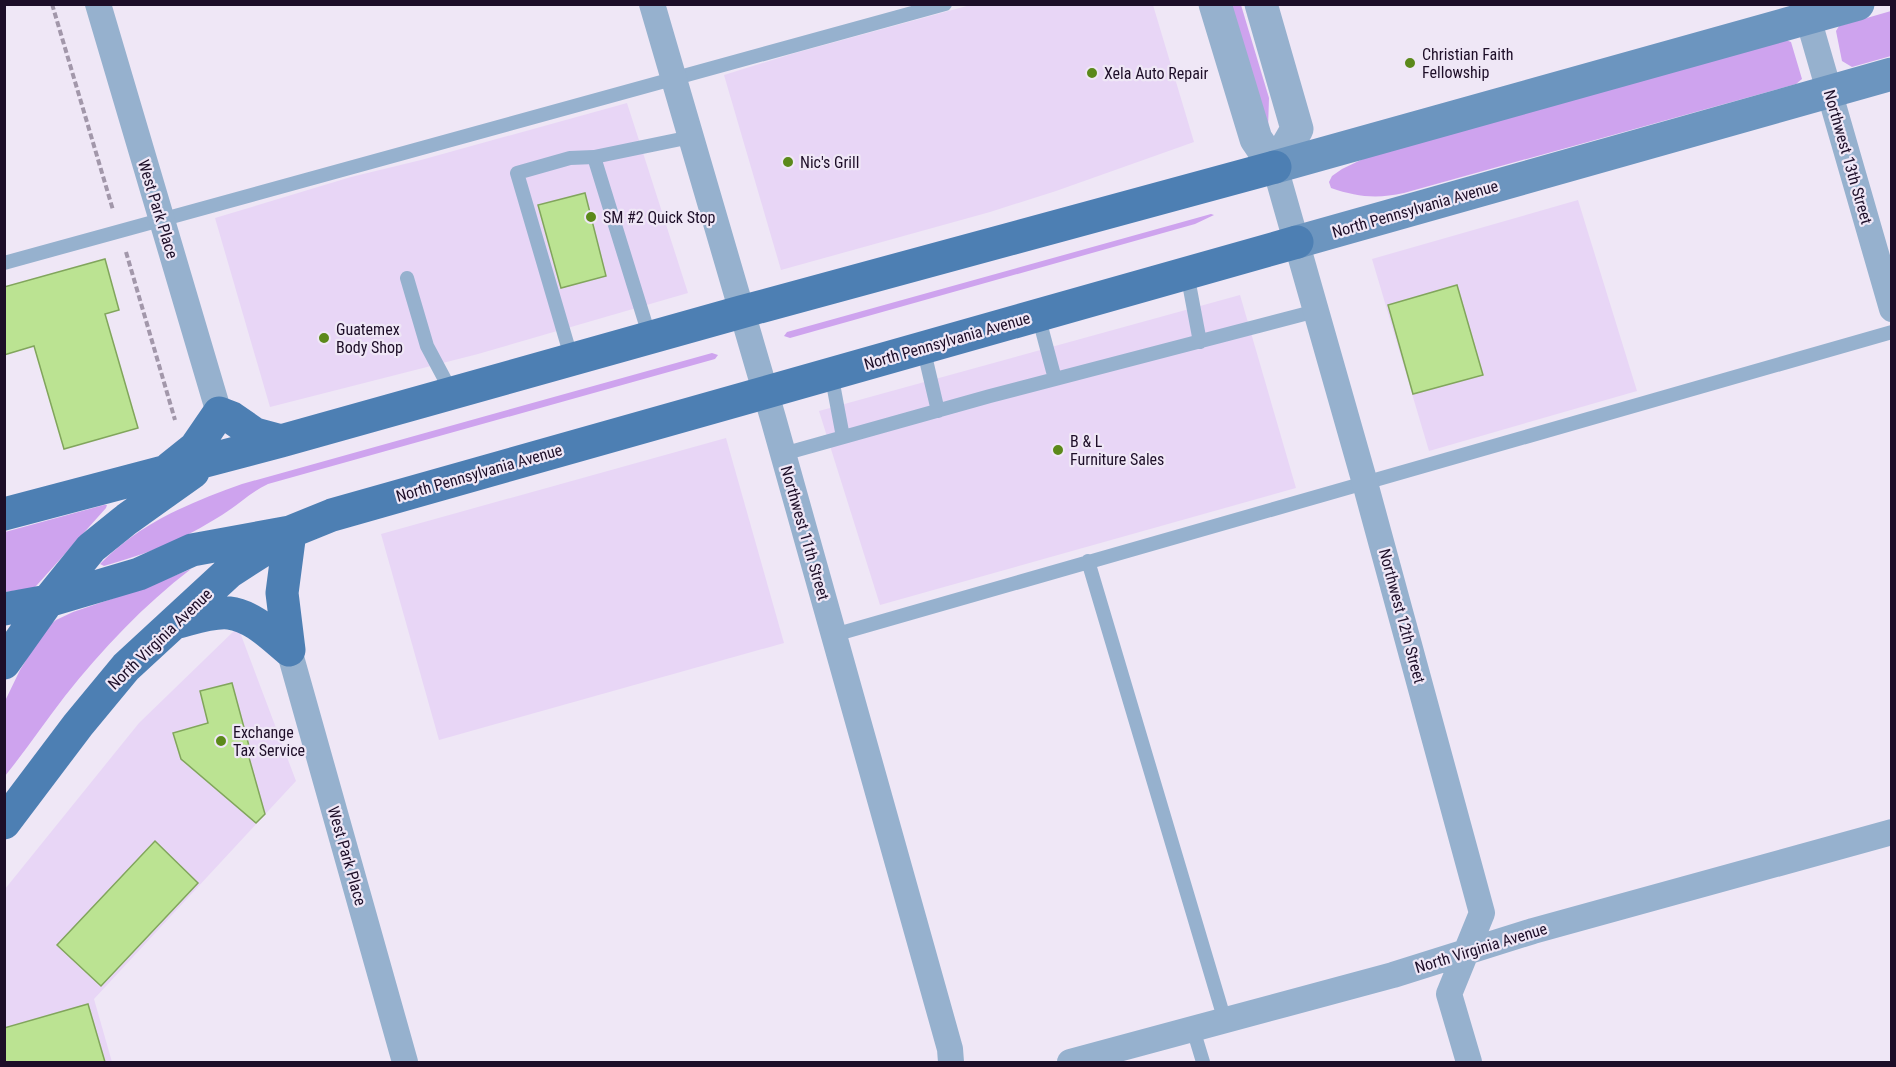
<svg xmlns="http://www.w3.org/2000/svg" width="1896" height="1067" viewBox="0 0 1896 1067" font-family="'Roboto Condensed',sans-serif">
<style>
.built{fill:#e8d6f6}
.green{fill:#cea3ee}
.building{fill:#bbe392;stroke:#81a55c;stroke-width:1.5}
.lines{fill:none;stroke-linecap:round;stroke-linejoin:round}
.path{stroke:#a297aa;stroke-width:4;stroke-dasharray:6 3;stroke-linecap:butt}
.service{stroke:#96b1ce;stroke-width:14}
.minor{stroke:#96b1ce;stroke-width:26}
.tertiary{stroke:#96b1ce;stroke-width:33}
.secondary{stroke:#6c95bf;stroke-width:33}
.primary{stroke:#4d7fb3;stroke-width:33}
.poi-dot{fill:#5b891a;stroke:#efe7f6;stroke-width:2}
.labels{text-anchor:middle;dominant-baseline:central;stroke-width:4.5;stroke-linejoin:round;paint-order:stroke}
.poi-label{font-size:16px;fill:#1d0e28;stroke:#efe7f6;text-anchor:start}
.street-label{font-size:16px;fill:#1d0e28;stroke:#efe7f6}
</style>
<rect width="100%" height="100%" fill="#efe7f6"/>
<path class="built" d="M974,4L1153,5L1194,142L1056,191L990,212L781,270L724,75L795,53Z
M627,103L688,293L478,354L270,407L215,218L351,177L421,160Z
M1578,200L1637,391L1429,451L1372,259Z
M1240,295L1296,488L880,605L819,411Z
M726,438L784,643L439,740L381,534Z
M238,627L296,781L94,999L112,1062H5V889L139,723Z"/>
<path class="green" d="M1227,5H1241L1269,98L1268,129Z
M1891,11V56L1852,67L1842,61L1836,31L1839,26Z
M1786,40L1791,42L1802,79L1796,84L1404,193C1377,199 1357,197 1331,188L1329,182L1332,176L1342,169L1365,158Z
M1211,214L1214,215L1195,224L790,338L784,336L787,332Z
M712,353L718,355L715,359L268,484C251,492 238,505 222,515C182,540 150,553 104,566L100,564C140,523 189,503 242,484Z
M104,505H107L106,508L37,585L34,588L5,592V532Z
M191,569C144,605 102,649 65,696C45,722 26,750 5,776V701L20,670L45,629L56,620L73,612L144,588Z"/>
<path class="building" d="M585,193L606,276L561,288L538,205Z
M105,259L119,310L105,314L138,428L64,449L34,346L4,355V287Z
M1457,285L1483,375L1413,394L1388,305Z
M232,683L249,746L246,747L265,814L256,823L181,759L173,733L208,723L200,691Z
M155,841L198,883L101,986L57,945Z
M88,1004L105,1062H4V1028Z"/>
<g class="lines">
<path class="path" d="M52,4L113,210
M126,252L175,420"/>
<path class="service" d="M4,263L945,4
M1187,273L1200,342
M407,278L427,346L452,393
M1038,315L1055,379
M650,338L594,157L691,137
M923,347L938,411
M572,360L517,173L570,158L594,157
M831,373L843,437
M783,454L990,396L1316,311
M1088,561L1225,1021
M834,635L1892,332
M1193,1029L1203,1062"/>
<path class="minor" d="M98,4L219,413
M652,4L773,418L950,1049L951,1062
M1804,4L1892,309
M1275,167L1365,483L1482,913L1449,994L1469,1062
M289,650L405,1062
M1070,1062L1393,975L1533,931L1892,832"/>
<path class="tertiary" d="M1215,4L1256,139L1275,167L1297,129L1261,4"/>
<path class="secondary" d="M1275,167L1858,4
M1297,242L1892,74"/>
<path class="primary" d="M170,468L195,448L219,413L232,418L255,434L281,441
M4,514L281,441L741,312L1275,167
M4,609L48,601L139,574L192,550L290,532L332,515L1297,242
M174,623C191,619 212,611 229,613C253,616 272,636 289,650
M289,650L282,593L290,532
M4,663L48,601L91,548L127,519L193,472
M4,823L78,725L126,667L229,572L279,540"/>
</g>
<g class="poi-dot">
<circle cx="1410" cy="63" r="6"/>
<circle cx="1092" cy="73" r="6"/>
<circle cx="788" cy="162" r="6"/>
<circle cx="591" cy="217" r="6"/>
<circle cx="324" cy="338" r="6"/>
<circle cx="1058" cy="450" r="6"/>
<circle cx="221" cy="741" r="6"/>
</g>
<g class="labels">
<g class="poi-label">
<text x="1422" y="54">Christian Faith<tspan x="1422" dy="18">Fellowship</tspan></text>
<text x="1104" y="73">Xela Auto Repair</text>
<text x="800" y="162">Nic's Grill</text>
<text x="603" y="217">SM #2 Quick Stop</text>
<text x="336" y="329">Guatemex<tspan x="336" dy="18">Body Shop</tspan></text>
<text x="1070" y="441">B &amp; L<tspan x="1070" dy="18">Furniture Sales</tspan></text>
<text x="233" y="732">Exchange<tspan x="233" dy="18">Tax Service</tspan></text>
</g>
<g class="street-label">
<text transform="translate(1848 157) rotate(74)">Northwest 13th Street</text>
<text transform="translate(158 209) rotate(73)">West Park Place</text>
<text transform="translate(1415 209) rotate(-16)">North Pennsylvania Avenue</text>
<text transform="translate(947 341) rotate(-16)">North Pennsylvania Avenue</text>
<text transform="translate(479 473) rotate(-16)">North Pennsylvania Avenue</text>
<text transform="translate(805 533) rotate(74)">Northwest 11th Street</text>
<text transform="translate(1402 616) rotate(75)">Northwest 12th Street</text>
<text transform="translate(160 639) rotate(-44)">North Virginia Avenue</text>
<text transform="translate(347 856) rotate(74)">West Park Place</text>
<text transform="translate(1481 948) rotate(-17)">North Virginia Avenue</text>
</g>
</g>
<rect width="1896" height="1067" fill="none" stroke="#1d0e28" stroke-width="12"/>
</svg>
